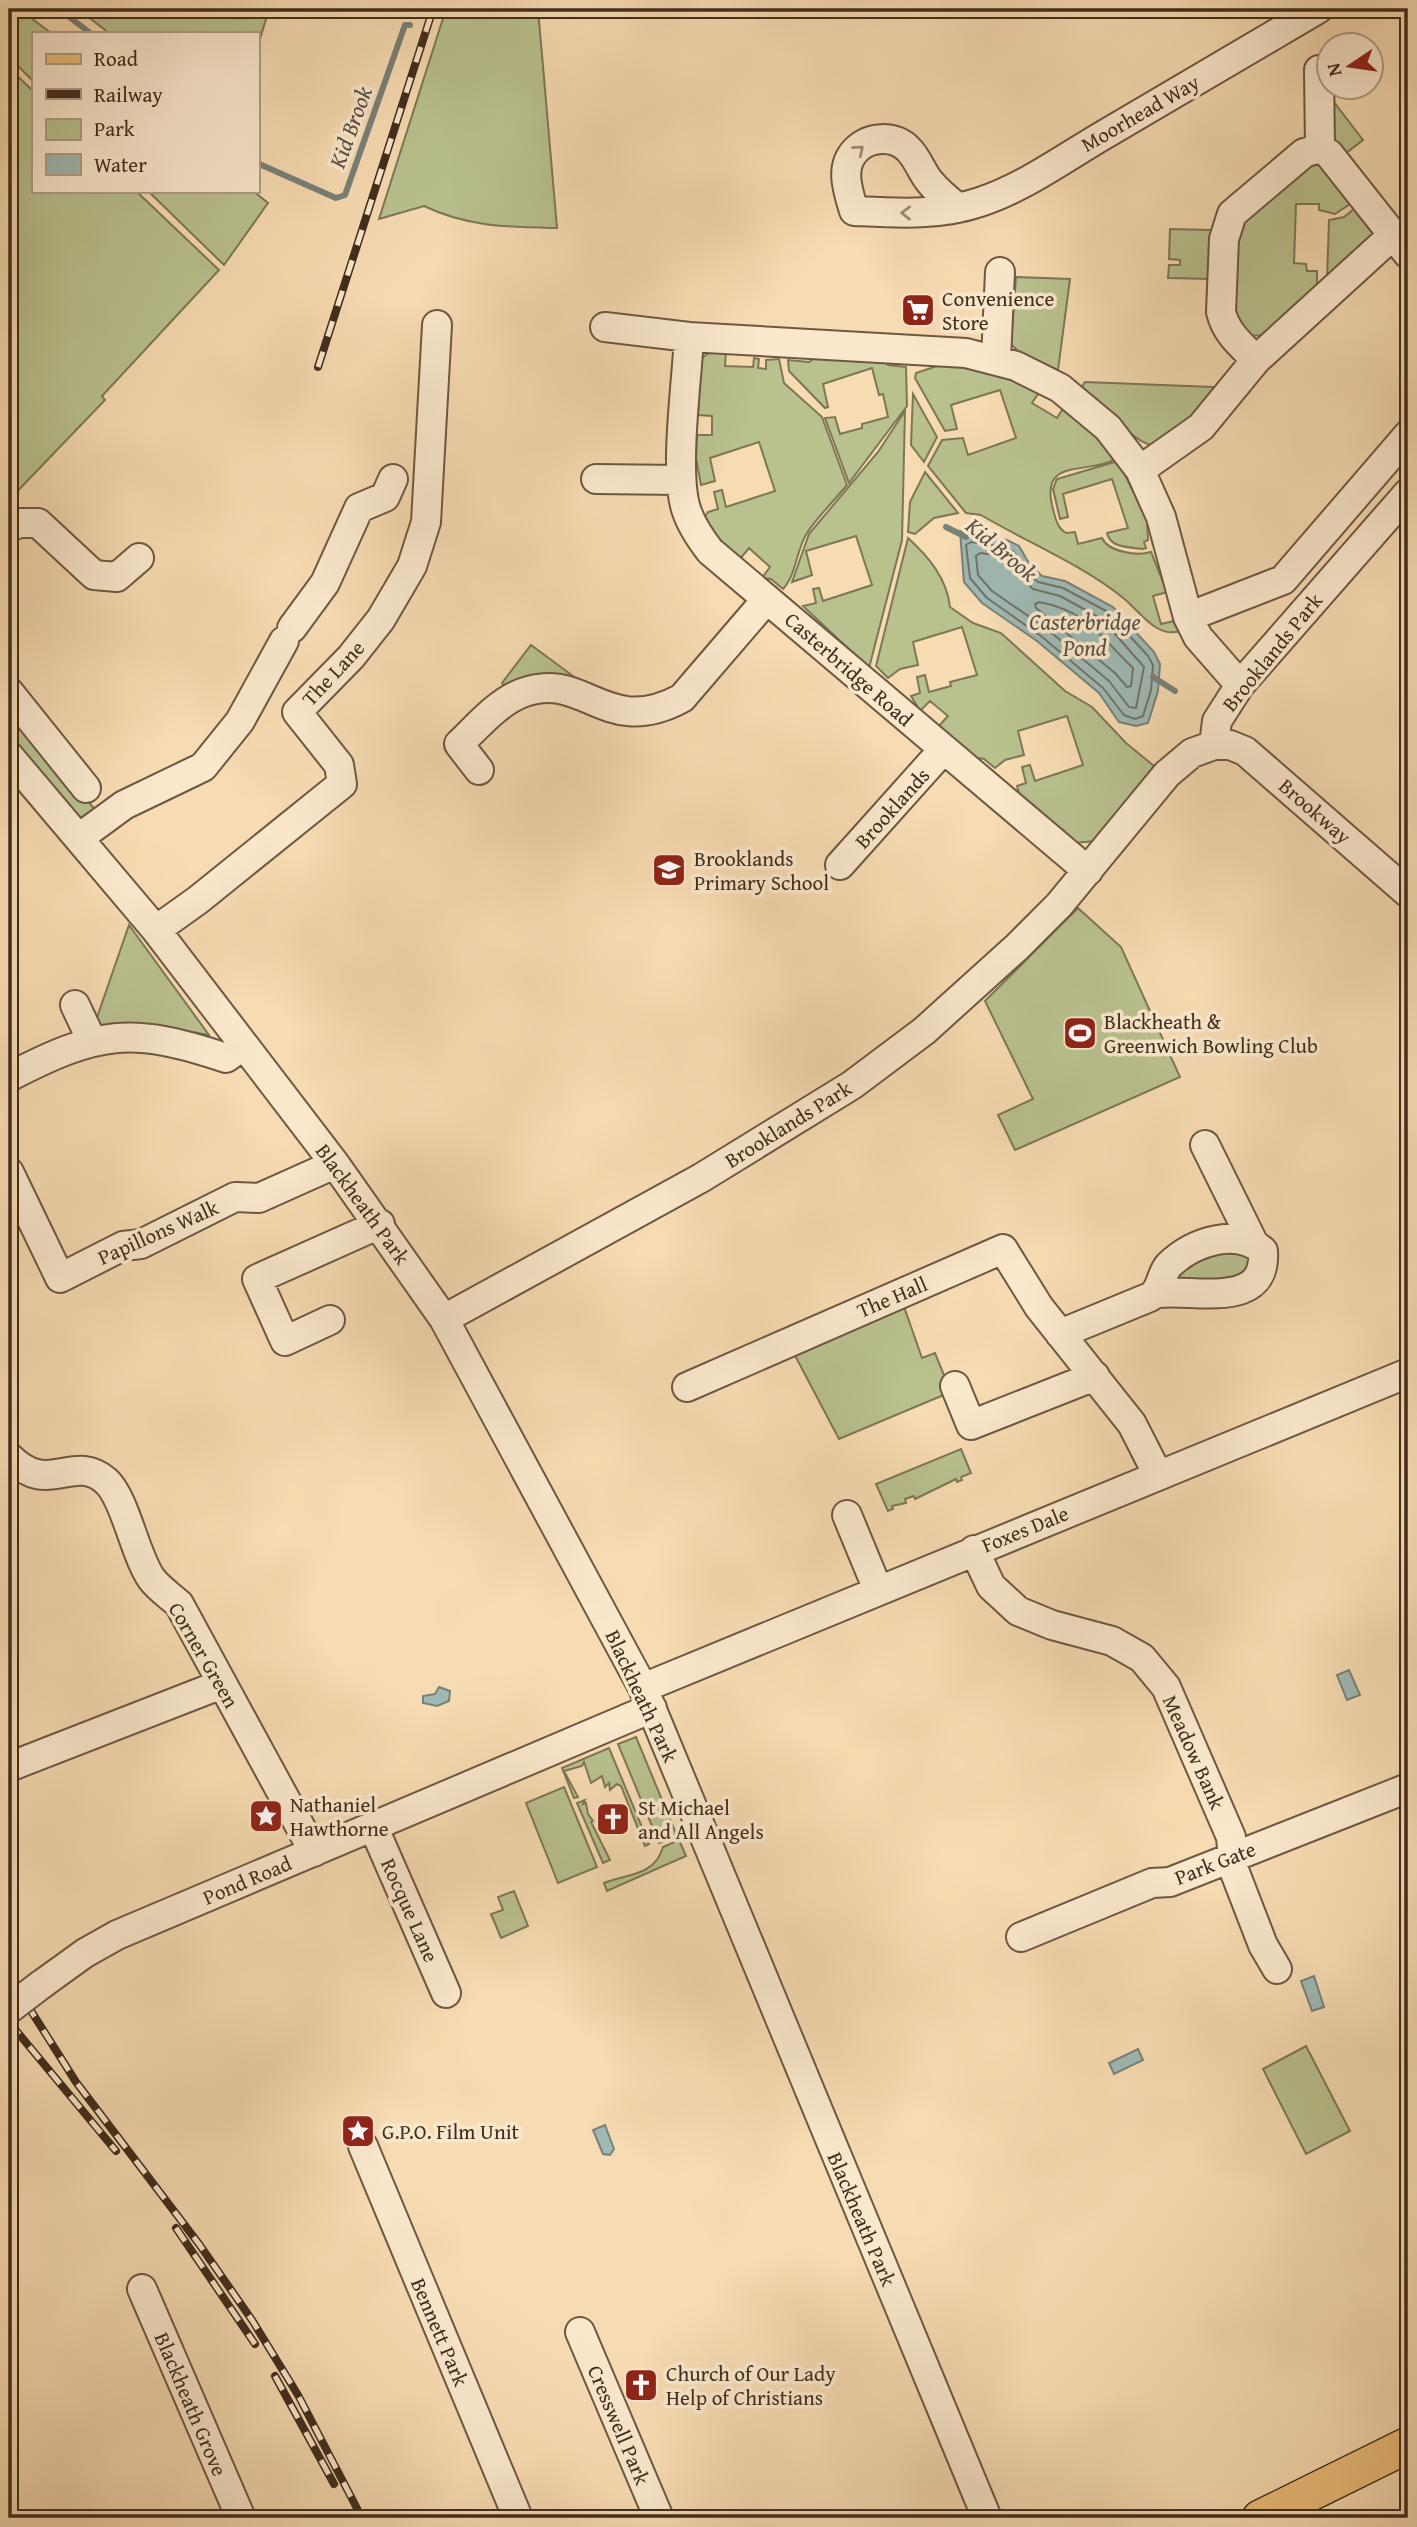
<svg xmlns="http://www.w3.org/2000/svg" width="1417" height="2527" viewBox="0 0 1417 2527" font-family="'Gentium Book Plus',serif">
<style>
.green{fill:#b9c18f;stroke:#7d7756;stroke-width:2}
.water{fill:#9fb9b4;stroke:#798178;stroke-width:2}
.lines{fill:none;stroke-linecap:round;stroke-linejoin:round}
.shore{stroke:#707368;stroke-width:2}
.stream{stroke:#798178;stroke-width:6}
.minor-casing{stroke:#6e5842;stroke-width:32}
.major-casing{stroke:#412d1d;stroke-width:38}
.minor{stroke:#fae8cd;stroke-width:28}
.major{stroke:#ecbe79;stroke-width:35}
.rail-casing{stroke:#412d1d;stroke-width:8}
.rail{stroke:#fae8cd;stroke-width:5;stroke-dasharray:16;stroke-linecap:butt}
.minor-bridge-casing{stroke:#6e5842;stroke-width:32;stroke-linecap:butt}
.minor-bridge{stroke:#fae8cd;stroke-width:28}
.oneway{stroke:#9e8a75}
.labels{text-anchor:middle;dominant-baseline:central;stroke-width:7;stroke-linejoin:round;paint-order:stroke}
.street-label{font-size:21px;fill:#412d1d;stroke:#fae8cd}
.poi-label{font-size:21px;fill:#412d1d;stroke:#fae8cd;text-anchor:start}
.water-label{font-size:23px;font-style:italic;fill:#585043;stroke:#fae8cd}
</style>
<rect width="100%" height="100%" fill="#f7dbb2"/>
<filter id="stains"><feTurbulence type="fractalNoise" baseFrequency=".00286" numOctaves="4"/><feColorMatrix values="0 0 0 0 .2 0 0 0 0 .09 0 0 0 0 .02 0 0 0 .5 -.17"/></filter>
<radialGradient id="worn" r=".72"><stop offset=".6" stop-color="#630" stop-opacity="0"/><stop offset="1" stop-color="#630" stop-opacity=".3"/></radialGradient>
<path class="green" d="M9,9H19L51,33H33V81L9,57Z
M78,9H269L257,49V33H109Z
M446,9H538L557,228C509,227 467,227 424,206L379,219Z
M9,68L33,91V191H136L219,270L102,396L105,400L9,500Z
M1327,93L1363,140L1341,157L1329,141Z
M1319,161L1356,200L1335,214L1319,210V204H1296L1294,263L1306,264L1307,271H1317V288L1265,335L1249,336L1235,319L1232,231L1300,166Z
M148,191H253L268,203L224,265Z
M1360,204L1375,234L1327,279L1329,220L1344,217Z
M1170,229L1211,230L1210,279L1168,278L1169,265H1180V260L1169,259Z
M1016,277L1070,279L1058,370L1019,352L1011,344Z
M712,351L726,352L725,366L753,367L754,358L759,359L758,368L766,369V360L779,359L784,383L822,417L847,485C834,501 818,516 807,533C796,550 796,576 783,589L771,579L762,578L770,567L749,548L740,559L722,544L704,518L708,512L718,509L714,492L722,490L726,507L775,491L759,442L710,458L715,481L701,485L696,458L697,435H712V416L698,415L701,363L703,357Z
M816,357L883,360L888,365L906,367L907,406L849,483L825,418L835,417L840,434L862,428V424L888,417L883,394L879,395L872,368L823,384L828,407L825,408L789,371L788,360L809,362Z
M940,365C976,368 1007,375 1040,391L1032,403L1057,418L1064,407L1102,440L1115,459C1089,475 1041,457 1052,505C1055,516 1056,527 1066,533L1075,532L1078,544L1102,538C1108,552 1137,556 1151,552L1167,592L1153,596L1161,624L1174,621L1180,631C1156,639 1139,610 1122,597C1084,566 1025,541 981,515L966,513L928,466L942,440L963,438L968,455L1016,438L1000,390L951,405L957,429L945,431L915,378L916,373Z
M1085,382L1213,387L1215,391L1187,423L1152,445C1133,443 1100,402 1082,387Z
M913,394L937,437L924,462L911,445Z
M905,411L902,540L869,668L803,606L816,603L813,589L819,588L823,601L872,585L856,536L806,551L812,575L792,582L809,534L878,452Z
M1118,461L1147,519L1148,540L1144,542L1146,548L1143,549C1129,547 1110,548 1107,533L1128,528L1112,479L1063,494L1068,517L1060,519L1053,489L1057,479Z
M925,472L958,513L934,518L915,534L908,532L910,502Z
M908,538C929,557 947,579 950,607L973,623L1001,633L1065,691L1092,707L1126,743L1154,766L1095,841L1075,843L1020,797L1017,786L1026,783L1022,767L1030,765L1035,781L1083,765L1067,716L1018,731L1024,755L1005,760L995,768L984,759L973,757L938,727L948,716L930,701L920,711L911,696L920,693L917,677L925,675L929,692L951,686L950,682L977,675L962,627L913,642L918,665L900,669L888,678L876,666Z
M531,645L577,679L505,688L502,683Z
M9,704L96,811L77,828L9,747Z
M1078,908L1121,947L1180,1077L1015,1150L998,1115L1033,1099L985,1001Z
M129,925L209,1035L159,1026L93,1029Z
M1212,1251L1251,1252L1249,1278L1186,1283L1172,1277Z
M901,1298L922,1358L935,1353L946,1380V1394L839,1439L790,1346Z
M961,1449L971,1473L961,1477L962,1480L957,1482L956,1479L915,1499L914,1496L905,1499L906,1503L892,1506L893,1509L888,1511L876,1484Z
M636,1737L677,1836L659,1843L618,1744Z
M609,1748L649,1844L645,1846L621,1786L617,1784L610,1790L609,1783L605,1787L602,1776L591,1783L584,1762L582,1766L564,1771L578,1797L574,1798L562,1768Z
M564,1787L597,1867L558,1883L526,1803Z
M585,1800L583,1804L586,1803L588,1814L593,1821L591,1822L610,1860L603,1863L577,1803Z
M679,1840L686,1856L607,1891L604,1883C627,1874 655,1876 663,1847Z
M514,1891L528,1926L501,1938L491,1914L503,1910L498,1897Z
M1306,2046L1350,2131L1306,2154L1263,2069Z"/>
<path class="water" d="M960,531L978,537L1007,540L1019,546L1030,565L1042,576L1065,581L1113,607L1154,652L1160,664L1158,691L1148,723L1136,726L1119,722L1099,693L1037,641L982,603L964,582Z
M1349,1670L1360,1695L1347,1700L1337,1675Z
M439,1687L450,1691L449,1701L437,1706L423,1703V1696L435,1694Z
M1314,1976L1324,2007L1312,2011L1301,1981Z
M1138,2049L1143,2060L1114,2074L1109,2063Z
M605,2125L614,2149L610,2155L603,2154L593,2130Z"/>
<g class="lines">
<path class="shore" d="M971,542L1006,547L1014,552L1024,570L1038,582L1063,588L1108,612L1148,656L1153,665L1151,690L1143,716L1135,719L1124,715L1103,688L1041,636L987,598L970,578L966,545Z
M980,553L1003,556L1033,589L1060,596L1102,619L1144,667L1136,708L1129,707L1109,681L1047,629L992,591L978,575L976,556Z
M1039,602C1088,611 1100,637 1133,668L1131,686L1127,687L1115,673L1036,608L1035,604Z"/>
<path class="stream" d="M59,9L90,33
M257,163L336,198L345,195L405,25H410
M946,527L966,537
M1153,677L1175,691"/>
<g class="minor-casing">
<path id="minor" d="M1319,70L1320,148
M958,208C948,200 938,192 930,182C922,173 918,159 909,150C895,135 870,136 856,150C839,167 848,191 854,211C897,213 939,216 980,202C1023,188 1063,159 1102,136C1174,93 1246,51 1318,9
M605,327L689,337
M996,359L1000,272
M1256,360C1241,345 1226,333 1221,312L1224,239L1232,214L1304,153L1320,148L1329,154L1408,254
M1140,470L1201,427L1256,360L1393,235
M596,479L681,480
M9,527L20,523H38L94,575L117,577L139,558
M1188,617L1283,580L1408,435
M292,628L325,583L359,508L385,497L393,479
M9,692L86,788
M1214,745H1230L1245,751L1408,893
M9,756L156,930L335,1164L444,1319L643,1688L987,2518
M479,770L459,744C478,726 497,703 522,693C585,669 605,740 682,698L767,599
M79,838L124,805L203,767L240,721L284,641
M840,865L943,750
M1088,871L710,551C700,538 691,525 686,509C674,471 687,380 689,337L966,353L1016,366L1060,388L1108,428L1140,470L1161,517L1188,617L1198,637L1240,685
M156,930L198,900L342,784L339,765L297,712L351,657L381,619L412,566L426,522L437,325
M75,1005L92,1041
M9,1077C98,1031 130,1026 226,1058L244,1045
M1205,1145L1253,1242
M9,1172L60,1278L123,1246L141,1244L235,1197L259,1198L335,1164
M444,1319L701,1178L852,1085L924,1031L1016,948L1059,905L1167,774L1192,753L1214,745L1217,721L1240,685L1408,493
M330,1320L285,1341L257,1279L380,1224
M1060,1334L1150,1297C1162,1290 1160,1275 1169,1265C1193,1242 1237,1227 1263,1251C1267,1310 1197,1289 1158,1293
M955,1386L971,1425L1095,1376
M687,1387L1003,1249L1039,1307L1132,1424L1158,1475
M9,1457C49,1498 73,1452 106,1481C125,1498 135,1555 151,1578C158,1588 170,1596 179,1604L314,1852
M847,1515L878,1590
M974,1550L991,1586L1018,1611L1052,1625L1112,1641L1142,1658L1166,1687L1231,1837L1234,1870L1263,1945L1277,1969
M643,1688L1408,1373
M9,1767L222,1684
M373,1826L446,1993
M1021,1937L1152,1883L1170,1882L1408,1788
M42,1984L85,1953L117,1935L652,1708
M363,2146L518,2518
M142,2289L241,2518
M580,2332L659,2518"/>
</g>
<g class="major-casing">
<path id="major" d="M1260,2518L1408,2445"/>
</g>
<use href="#minor" class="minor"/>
<use href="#major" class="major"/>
<g class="rail-casing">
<path id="rail" d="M318,367L433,9
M9,1976L76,2082L199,2244L252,2320L298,2395L362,2518
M9,2022L116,2151
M176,2228L255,2344
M275,2376L334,2484"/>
</g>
<use href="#rail" class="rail"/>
<g class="minor-bridge-casing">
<path id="minor-bridge" d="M9,2009L42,1984"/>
</g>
<use href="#minor-bridge" class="minor-bridge"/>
</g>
<defs><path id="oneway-chevron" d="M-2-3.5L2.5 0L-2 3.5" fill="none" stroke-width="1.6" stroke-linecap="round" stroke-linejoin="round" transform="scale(1.75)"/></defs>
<g class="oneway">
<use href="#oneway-chevron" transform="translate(859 150) rotate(-40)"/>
<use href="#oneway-chevron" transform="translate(906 213) rotate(-179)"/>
</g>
<defs>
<g id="supermarket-square" transform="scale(1.75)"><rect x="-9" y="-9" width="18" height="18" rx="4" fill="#8f2418" stroke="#fae8cd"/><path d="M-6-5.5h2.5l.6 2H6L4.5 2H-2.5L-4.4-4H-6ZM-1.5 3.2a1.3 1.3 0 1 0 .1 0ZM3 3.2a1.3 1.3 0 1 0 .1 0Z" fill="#fff"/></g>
<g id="school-square" transform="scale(1.75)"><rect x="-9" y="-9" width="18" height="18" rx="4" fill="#8f2418" stroke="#fae8cd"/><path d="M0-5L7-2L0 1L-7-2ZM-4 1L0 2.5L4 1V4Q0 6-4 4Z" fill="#fff"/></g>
<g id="stadium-square" transform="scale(1.75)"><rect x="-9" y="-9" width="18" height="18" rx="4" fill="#8f2418" stroke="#fae8cd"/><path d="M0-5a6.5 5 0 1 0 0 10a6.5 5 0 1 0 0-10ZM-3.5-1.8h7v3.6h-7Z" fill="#fff"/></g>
<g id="sight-square" transform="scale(1.75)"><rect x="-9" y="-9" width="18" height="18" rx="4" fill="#8f2418" stroke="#fae8cd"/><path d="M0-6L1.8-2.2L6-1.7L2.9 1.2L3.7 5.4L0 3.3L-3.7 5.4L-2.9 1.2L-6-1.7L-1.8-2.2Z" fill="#fff"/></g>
<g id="church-square" transform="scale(1.75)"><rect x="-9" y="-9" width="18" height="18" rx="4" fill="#8f2418" stroke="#fae8cd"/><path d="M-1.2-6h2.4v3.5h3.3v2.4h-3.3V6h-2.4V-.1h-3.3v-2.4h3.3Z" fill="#fff"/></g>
</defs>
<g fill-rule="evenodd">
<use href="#supermarket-square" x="918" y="310"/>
<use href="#school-square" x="669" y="870"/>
<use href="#stadium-square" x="1080" y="1033"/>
<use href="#sight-square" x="266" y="1816"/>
<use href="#church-square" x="613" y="1819"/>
<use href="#sight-square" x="358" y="2131"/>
<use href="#church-square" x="641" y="2385"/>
</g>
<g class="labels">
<g class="street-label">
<text transform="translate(1140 113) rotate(-30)">Moorhead Way</text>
<text transform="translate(1272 652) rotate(-51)">Brooklands Park</text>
<text transform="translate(849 669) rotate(41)">Casterbridge Road</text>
<text transform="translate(333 673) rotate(-47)">The Lane</text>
<text transform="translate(892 808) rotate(-48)">Brooklands</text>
<text transform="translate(1315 811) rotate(41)">Brookway</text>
<text transform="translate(788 1124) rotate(-32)">Brooklands Park</text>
<text transform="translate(363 1204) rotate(54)">Blackheath Park</text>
<text transform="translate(158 1232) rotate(-24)">Papillons Walk</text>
<text transform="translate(892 1297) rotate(-23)">The Hall</text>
<text transform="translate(1025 1529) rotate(-22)">Foxes Dale</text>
<text transform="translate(204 1655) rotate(60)">Corner Green</text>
<text transform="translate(642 1696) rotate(65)">Blackheath Park</text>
<text transform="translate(1194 1752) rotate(66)">Meadow Bank</text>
<text transform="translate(1215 1863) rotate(-21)">Park Gate</text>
<text transform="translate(247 1880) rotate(-23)">Pond Road</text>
<text transform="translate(410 1910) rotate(66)">Rocque Lane</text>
<text transform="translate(862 2219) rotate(67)">Blackheath Park</text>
<text transform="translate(440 2332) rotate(67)">Bennett Park</text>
<text transform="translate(191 2404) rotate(67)">Blackheath Grove</text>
<text transform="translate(619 2425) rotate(67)">Cresswell Park</text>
</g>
<g class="poi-label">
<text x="942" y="298">Convenience<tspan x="942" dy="24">Store</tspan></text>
<text x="694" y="858">Brooklands<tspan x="694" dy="24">Primary School</tspan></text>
<text x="1104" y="1021">Blackheath &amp;<tspan x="1104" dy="24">Greenwich Bowling Club</tspan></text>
<text x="290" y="1804">Nathaniel<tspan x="290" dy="24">Hawthorne</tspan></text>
<text x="638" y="1807">St Michael<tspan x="638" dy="24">and All Angels</tspan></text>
<text x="382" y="2131">G.P.O. Film Unit</text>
<text x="666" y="2373">Church of Our Lady<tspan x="666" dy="24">Help of Christians</tspan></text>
</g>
<g class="water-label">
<text transform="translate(350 127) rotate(-70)">Kid Brook</text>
<text transform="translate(1002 549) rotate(40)">Kid Brook</text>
<text x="1085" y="621">Casterbridge<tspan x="1085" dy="26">Pond</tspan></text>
</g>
</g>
<rect width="1417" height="2527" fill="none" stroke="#f7dbb2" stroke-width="35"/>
<rect x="10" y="10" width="1396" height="2506" fill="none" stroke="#412d1d" stroke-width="3.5"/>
<rect x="18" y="18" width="1382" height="2492" fill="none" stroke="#412d1d" stroke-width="2"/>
<rect x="32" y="32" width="228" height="161" fill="#fae8cd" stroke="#b09d87" stroke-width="2"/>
<rect x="46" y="54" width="35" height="10" fill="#ecbe79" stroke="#b09d87" stroke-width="2"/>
<text x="94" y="66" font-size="21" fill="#412d1d">Road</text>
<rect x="46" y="89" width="35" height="10" fill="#412d1d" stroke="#b09d87" stroke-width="2"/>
<text x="94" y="102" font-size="21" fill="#412d1d">Railway</text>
<rect x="46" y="119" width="35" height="21" fill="#b9c18f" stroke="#b09d87" stroke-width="2"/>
<text x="94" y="136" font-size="21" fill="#412d1d">Park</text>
<rect x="46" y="154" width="35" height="21" fill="#9fb9b4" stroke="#b09d87" stroke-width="2"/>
<text x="94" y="172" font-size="21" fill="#412d1d">Water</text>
<g transform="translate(1350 66) rotate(257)"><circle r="33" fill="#fae8cd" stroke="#b09d87" stroke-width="2"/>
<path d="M0-5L12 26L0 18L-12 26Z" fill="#8f2418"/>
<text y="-10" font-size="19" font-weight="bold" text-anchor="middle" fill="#412d1d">N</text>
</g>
<rect width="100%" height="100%" filter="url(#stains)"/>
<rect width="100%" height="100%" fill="url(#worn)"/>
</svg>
